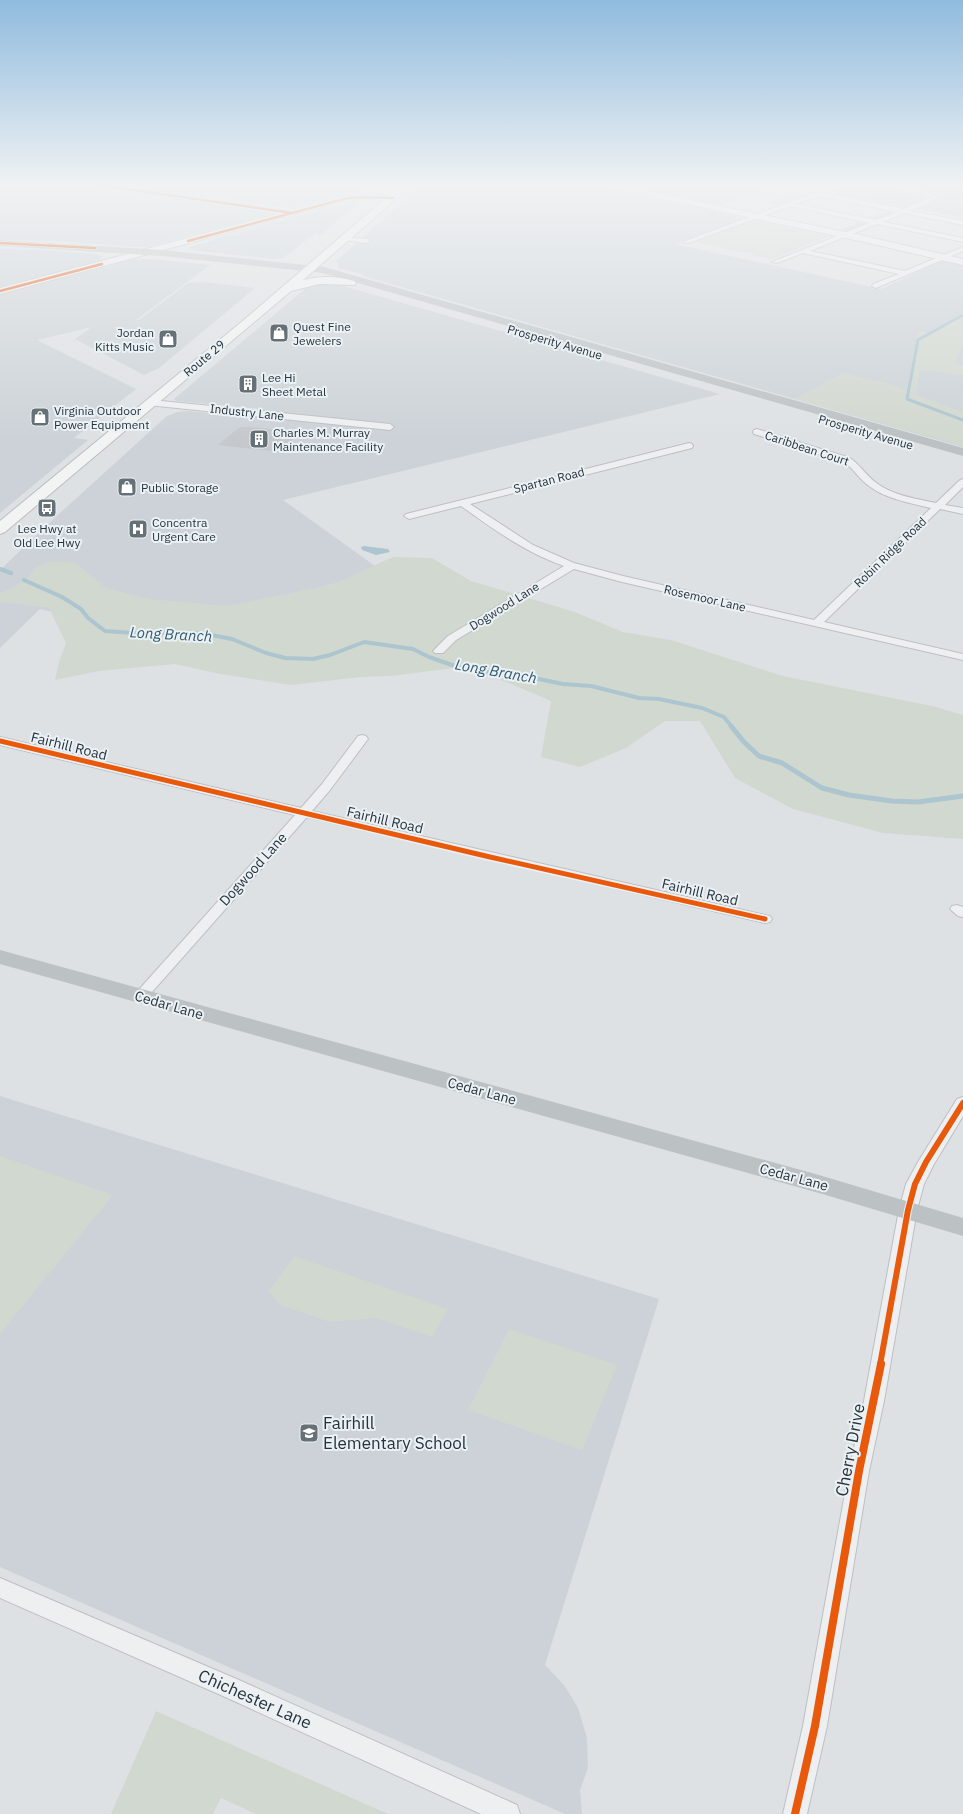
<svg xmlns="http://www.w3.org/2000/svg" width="963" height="1814" viewBox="0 0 963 1814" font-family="'IBM Plex Sans',sans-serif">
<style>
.built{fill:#ccd2d7}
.green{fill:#d1d8cf}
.water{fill:#acc5cf}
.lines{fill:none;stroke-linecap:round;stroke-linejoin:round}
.stream-far3{stroke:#acc5cf;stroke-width:2.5}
.stream-far2{stroke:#acc5cf;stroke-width:3}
.stream-far1{stroke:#acc5cf;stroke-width:4}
.stream{stroke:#acc5cf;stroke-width:5}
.building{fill:#c6c9cc}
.minor-casing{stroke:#bdbfc2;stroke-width:2}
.tertiary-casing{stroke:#bdbfc2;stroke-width:2}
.primary-casing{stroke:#babec1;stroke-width:2}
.minor{fill:#edeff0;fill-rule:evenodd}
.tertiary{fill:#edeff0;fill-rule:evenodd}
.secondary{fill:#bcc1c3;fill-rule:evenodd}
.primary{fill:#f2f4f4;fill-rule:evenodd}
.cycleway-far3-casing{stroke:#ebf1f4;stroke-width:3.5}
.cycleway-far2-casing{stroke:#ebf1f4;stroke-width:8}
.cycleway-far1-casing{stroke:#ebf1f4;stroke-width:8}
.cycleway-casing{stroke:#ebf1f4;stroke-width:10}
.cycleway-far3{stroke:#e8590c;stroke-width:2.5}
.cycleway-far2{stroke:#e8590c;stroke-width:5}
.cycleway-far1{stroke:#e8590c;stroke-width:6}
.cycleway{stroke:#e8590c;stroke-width:8}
.labels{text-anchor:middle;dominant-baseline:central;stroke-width:4;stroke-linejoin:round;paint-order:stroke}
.far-poi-label{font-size:12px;fill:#26333c;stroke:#ebf1f4;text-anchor:start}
.far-street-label{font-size:12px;fill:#26333c;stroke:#ebf1f4}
.street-label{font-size:14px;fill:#26333c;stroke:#ebf1f4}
.water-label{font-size:15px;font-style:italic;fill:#305b6f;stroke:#ebf1f4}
.near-poi-label{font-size:17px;fill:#26333c;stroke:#ebf1f4;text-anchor:start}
.near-street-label{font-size:17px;fill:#26333c;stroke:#ebf1f4}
</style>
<rect width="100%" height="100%" fill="#dee1e4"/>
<path class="built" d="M0,185H73L269,213V215L146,247H134L59,241L0,240Z
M119,185H381L292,208Z
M422,185H592L740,217L743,219L675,244L881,289L944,260L963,263V322L928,335L963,333V447L363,276L365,275L339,268L338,262H335Z
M617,185H779L719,206Z
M835,185H847L827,194L899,209L907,207L902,206L919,199L926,200L932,197L877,185H895L935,193L940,195L941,199L910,211L963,222V226L905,214L856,234L840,230L888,211L819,197L768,215L759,213Z
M355,201H361L321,235L316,233L283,258L274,259L191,250L190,247L214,240L213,239Z
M0,249L42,250L97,254L103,257L98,261L0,287Z
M152,259L210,265L136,320H139L188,283L203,282L255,288L159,368L144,375L75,339L92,327L37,340L136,389L74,438L88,440L0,513V295L131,260Z
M318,283L336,284L720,394L283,500L382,571L146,633L40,609L0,648V570L49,523L167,416L177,412L187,411L254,417L262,409L176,401L174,399L307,287Z
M0,1096L659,1299L545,1665L564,1685L578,1708L587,1738L588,1768L580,1790L582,1814H565L0,1567Z"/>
<path class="green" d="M792,193L805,195L779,205L766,203Z
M753,220L829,236L772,259L695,242Z
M963,316V344L955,362L963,366V375L919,370L917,395L963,412V446L795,399L843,373L889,384L906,390L919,331L930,334Z
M393,557L432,558L471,581L572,611L623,632L671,640L783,676L932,706L963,715V839L883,833L793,809L735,778L700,721H665L626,748L580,767L541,757L551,701L509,683L462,667L391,676L361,677L291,685L220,674L175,664L99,671L55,680L59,662L66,643L49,608L0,602V593L13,588L28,577L37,567L51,561L76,563L106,588L149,599L227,606L331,585Z
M0,1156L113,1195L0,1334Z
M294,1256L448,1309L432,1337L376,1318L330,1322L280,1305L269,1291Z
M509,1329L617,1365L582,1450L468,1410Z
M156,1711L388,1814H256L221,1798L213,1814H111Z"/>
<path class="water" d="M364,546L388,549L390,552L376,555L362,550L361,547Z"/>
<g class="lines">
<path class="stream-far3" d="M943,326L963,315"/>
<path class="stream-far2" d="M945,325L918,340L907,399L963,420"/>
<path class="stream-far1" d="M0,569L11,573
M24,580L62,597L81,609L88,618L105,631L147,634L175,632L206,634L232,639L266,653L285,658L313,659L330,655L364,642L413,649L429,657L452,665L485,672L520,675L563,684L591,686L639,698L659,699L702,708L724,717L732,727"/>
<path class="stream" d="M731,726L744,742L759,756L782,763L822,788L849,795L892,801L918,802L963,796"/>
</g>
<path class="building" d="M854,185H884L926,197L905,207L835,194Z
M904,185H963V218L918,209L939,199V195Z
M240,427H252L300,432L280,452L218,445Z"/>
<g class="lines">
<g class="minor-casing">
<path id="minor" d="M97,185H112L293,212L296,214L293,216L100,187Z
M835,185H844L824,193L903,209L931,197L885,185C903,185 921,189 938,196V198L910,211L963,221V225L904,213L883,222L963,238V242L877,224L810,251L905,271L963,247V251L876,288L872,286L873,284L899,274L803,253L777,263L772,262L869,223L790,206L688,243L683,242ZM819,196L897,212L876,220L796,204Z
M345,237L367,239L370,241L367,243L343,240L342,239Z
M151,400L390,424L394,427L390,430L148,405V401Z
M757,429L850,458C860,465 866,475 875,482C891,495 916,499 936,503L960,480L963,479V487L945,505L963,508V514L940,509L824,622L963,654V660L622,582L574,569L456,640L443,653H435L433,651L448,636L564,566C526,553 493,529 461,506L409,519L404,516L406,514L689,443L692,444L693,446L692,448L470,504L533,545L574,563L623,576L814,620L931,508C910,503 886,499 869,486C859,479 854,469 844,462L754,434L753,432L754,430Z
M362,735L366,736L368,739L330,790L312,811L765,915L770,916L772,919L770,922L765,923L307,817L145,1000L140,1002L135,1000L132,997L135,994L295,815L0,745V737L301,808L322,784L358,736Z
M957,905L963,907V917L958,916L950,909L952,906Z
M963,1097V1116L934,1164L924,1184L917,1210L884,1401L869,1471L827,1726L807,1814H783L803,1726L849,1471L864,1401L899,1210L906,1184L918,1162L957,1099Z
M0,1578L239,1680L517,1805L520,1814H481L223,1696L0,1598Z"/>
</g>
<g class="tertiary-casing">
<path id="tertiary" d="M602,185H617L860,235L963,259V265L860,241L606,187Z
M357,195L393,196L397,198L393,200L357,199L345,201L0,294V288L341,197Z"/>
</g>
<g class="primary-casing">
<path id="primary" d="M401,185H412L303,280C320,276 337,276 354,281L356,283L354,285L320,284L291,291L5,532L0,534V521L245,319Z"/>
</g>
<use href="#minor" class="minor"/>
<use href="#tertiary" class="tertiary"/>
<path class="secondary" d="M0,240L162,250L324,267L963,448V456L323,273L162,256L0,246Z
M0,950L819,1175L963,1218V1236L819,1193L0,964Z"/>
<use href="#primary" class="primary"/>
<g class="cycleway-far3-casing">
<path id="cycleway-far3" d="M100,185L292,213
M188,241L344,199L357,197L393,198
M0,243L95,248
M0,291L102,264"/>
</g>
<g class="cycleway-far2-casing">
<path id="cycleway-far2" d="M0,741L490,857L765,919"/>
</g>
<g class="cycleway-far1-casing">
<path id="cycleway-far1" d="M880,1365L908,1210L915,1184L926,1162L963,1103"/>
</g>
<g class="cycleway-casing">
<path id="cycleway" d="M795,1814L815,1726L859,1471L881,1364"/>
</g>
<use href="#cycleway-far3" class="cycleway-far3"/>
<use href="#cycleway-far2" class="cycleway-far2"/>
<use href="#cycleway-far1" class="cycleway-far1"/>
<use href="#cycleway" class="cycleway"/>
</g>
<linearGradient id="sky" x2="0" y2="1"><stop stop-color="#90bbde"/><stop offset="0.42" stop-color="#f0f2f3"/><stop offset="1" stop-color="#f0f2f3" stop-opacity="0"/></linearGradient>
<rect width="963" height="439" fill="url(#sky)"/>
<defs>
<g id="shop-square" transform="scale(1)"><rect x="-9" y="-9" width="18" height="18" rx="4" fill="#667077" stroke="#ebf1f4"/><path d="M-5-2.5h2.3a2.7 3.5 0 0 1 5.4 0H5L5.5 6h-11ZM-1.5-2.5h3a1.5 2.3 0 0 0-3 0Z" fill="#fff"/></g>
<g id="building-square" transform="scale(1)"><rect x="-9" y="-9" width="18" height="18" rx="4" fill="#667077" stroke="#ebf1f4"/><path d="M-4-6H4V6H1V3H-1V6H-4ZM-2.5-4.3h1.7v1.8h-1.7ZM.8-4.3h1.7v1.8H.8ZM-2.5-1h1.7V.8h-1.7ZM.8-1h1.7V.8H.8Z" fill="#fff"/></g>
<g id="bus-square" transform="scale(1)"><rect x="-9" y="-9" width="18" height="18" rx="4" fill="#667077" stroke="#ebf1f4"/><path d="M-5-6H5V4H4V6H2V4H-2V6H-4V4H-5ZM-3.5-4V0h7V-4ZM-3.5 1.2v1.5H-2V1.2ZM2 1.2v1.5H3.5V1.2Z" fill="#fff"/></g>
<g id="hospital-square" transform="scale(1)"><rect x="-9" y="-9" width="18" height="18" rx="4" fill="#667077" stroke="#ebf1f4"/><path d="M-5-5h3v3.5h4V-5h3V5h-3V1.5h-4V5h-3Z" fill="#fff"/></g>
<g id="school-square" transform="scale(1)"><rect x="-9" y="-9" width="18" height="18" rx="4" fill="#667077" stroke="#ebf1f4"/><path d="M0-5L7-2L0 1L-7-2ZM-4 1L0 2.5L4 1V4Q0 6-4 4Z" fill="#fff"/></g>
</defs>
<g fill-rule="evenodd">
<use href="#shop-square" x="279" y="333"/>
<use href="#shop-square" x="168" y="339"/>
<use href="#building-square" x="248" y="384"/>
<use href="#shop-square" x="40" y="417"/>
<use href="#building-square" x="259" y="439"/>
<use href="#shop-square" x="127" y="487"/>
<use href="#bus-square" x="47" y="508"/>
<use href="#hospital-square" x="138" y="529"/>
<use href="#school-square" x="309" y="1433"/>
</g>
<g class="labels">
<g class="far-poi-label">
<text x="293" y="326">Quest Fine<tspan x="293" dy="14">Jewelers</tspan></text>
<text x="154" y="332" text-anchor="end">Jordan<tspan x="154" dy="14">Kitts Music</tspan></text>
<text x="262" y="377">Lee Hi<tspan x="262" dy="14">Sheet Metal</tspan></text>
<text x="54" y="410">Virginia Outdoor<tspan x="54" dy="14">Power Equipment</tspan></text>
<text x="273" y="432">Charles M. Murray<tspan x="273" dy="14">Maintenance Facility</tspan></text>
<text x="141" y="487">Public Storage</text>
<text x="152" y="522">Concentra<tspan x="152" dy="14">Urgent Care</tspan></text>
<text x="47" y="528" text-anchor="middle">Lee Hwy at<tspan x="47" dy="14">Old Lee Hwy</tspan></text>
</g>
<g class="far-street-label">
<text transform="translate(555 342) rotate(16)">Prosperity Avenue</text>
<text transform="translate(204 358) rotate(-40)">Route 29</text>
<text transform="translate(247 412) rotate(6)">Industry Lane</text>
<text transform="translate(866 432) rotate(16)">Prosperity Avenue</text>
<text transform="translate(807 448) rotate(18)">Caribbean Court</text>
<text transform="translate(549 480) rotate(-14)">Spartan Road</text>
<text transform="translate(890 552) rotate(-44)">Robin Ridge Road</text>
<text transform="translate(705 598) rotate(13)">Rosemoor Lane</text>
<text transform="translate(504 606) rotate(-32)">Dogwood Lane</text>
</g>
<g class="street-label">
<text transform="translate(69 746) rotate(14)">Fairhill Road</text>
<text transform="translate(385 820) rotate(13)">Fairhill Road</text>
<text transform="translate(253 869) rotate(-48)">Dogwood Lane</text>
<text transform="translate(700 892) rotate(13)">Fairhill Road</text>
<text transform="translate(169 1005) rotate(16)">Cedar Lane</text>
<text transform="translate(482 1091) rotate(15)">Cedar Lane</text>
<text transform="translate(794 1177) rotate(15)">Cedar Lane</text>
</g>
<g class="water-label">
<text transform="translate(171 634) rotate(3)">Long Branch</text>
<text transform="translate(496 671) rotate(10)">Long Branch</text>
</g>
<g class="near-poi-label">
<text x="323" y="1423">Fairhill<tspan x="323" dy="20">Elementary School</tspan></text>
</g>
<g class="near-street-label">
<text transform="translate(850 1450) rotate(-79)">Cherry Drive</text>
<text transform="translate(255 1699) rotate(24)">Chichester Lane</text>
</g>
</g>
</svg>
